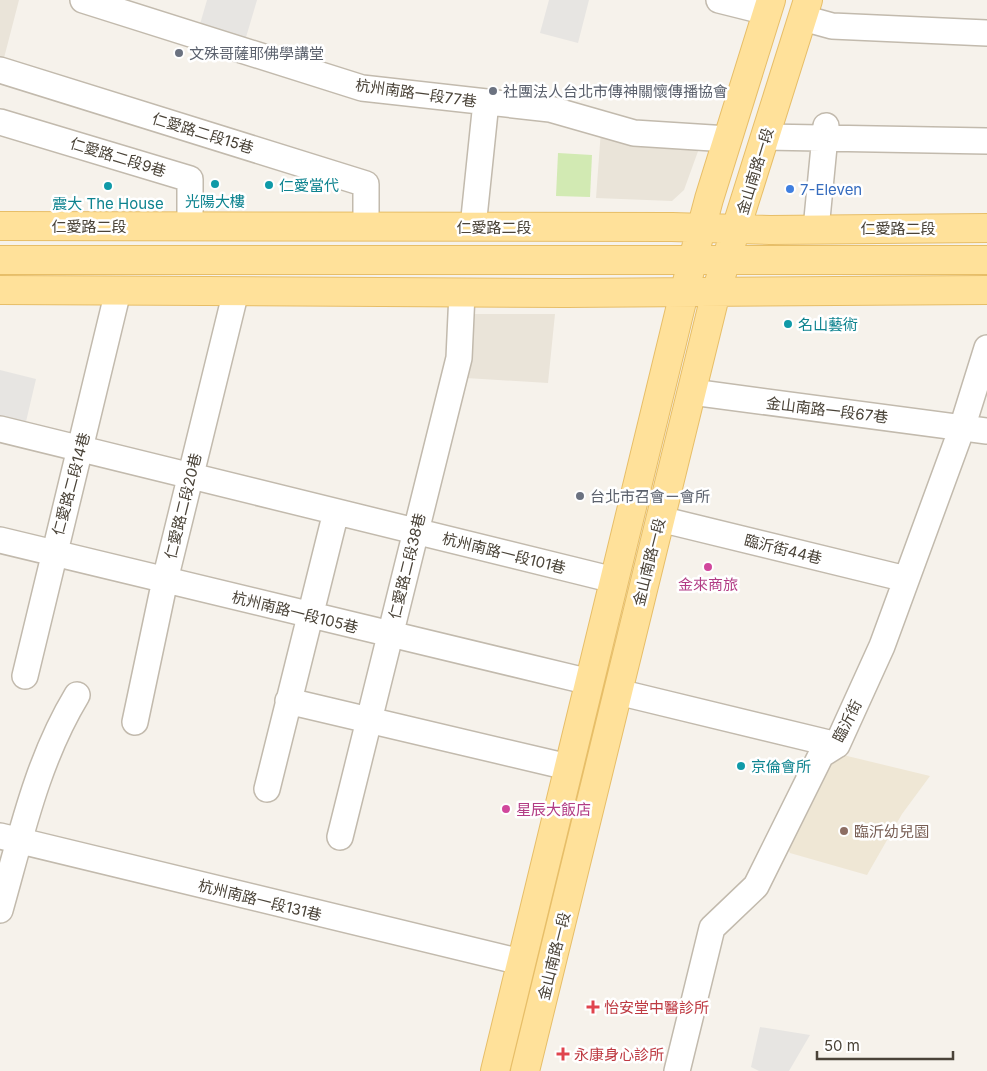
<svg xmlns="http://www.w3.org/2000/svg" width="987" height="1071" viewBox="0 0 987 1071" font-family="Inter,'Noto Sans TC',sans-serif">
<style>
.residential{fill:#eae4d9}
.education{fill:#efe7d5}
.green{fill:#d2eab3}
.parking{fill:#e7e5e2}
.lines{fill:none;stroke-linecap:round;stroke-linejoin:round}
.minor-casing{stroke:#c2baad;stroke-width:28}
.major-casing{stroke:#e7be68;stroke-width:30}
.minor{stroke:#fff;stroke-width:25}
.major{stroke:#ffe19a;stroke-width:28}
.worship-dot{fill:#6b7280;stroke:#fff;stroke-width:2}
.culture-dot{fill:#0f9aa8;stroke:#fff;stroke-width:2}
.shop-dot{fill:#3f7fe0;stroke:#fff;stroke-width:2}
.hotel-dot{fill:#d1479c;stroke:#fff;stroke-width:2}
.education-dot{fill:#8d6e63;stroke:#fff;stroke-width:2}
.health-dot{fill:#e0444e;stroke:#fff;stroke-width:2}
.labels{text-anchor:middle;dominant-baseline:central;stroke-width:5;stroke-linejoin:round;paint-order:stroke}
.worship-label{font-size:15px;fill:#5b616d;stroke:#fff;text-anchor:start}
.street-label{font-size:15px;fill:#4a4338;stroke:#fff}
.culture-label{font-size:15px;fill:#0d838f;stroke:#fff;text-anchor:start}
.shop-label{font-size:15px;fill:#366cbe;stroke:#fff;text-anchor:start}
.hotel-label{font-size:15px;fill:#b23c85;stroke:#fff}
.education-label{font-size:15px;fill:#785e54;stroke:#fff;text-anchor:start}
.health-label{font-size:15px;fill:#be3a42;stroke:#fff;text-anchor:start}
</style>
<rect width="100%" height="100%" fill="#f6f2eb"/>
<path class="residential" d="M0,0H19L4,58L0,57Z
M601,130L701,143L684,190L672,201L596,198Z
M470,314H555L548,383L466,378Z"/>
<path class="education" d="M839,754L930,776L902,814L867,875L790,853L788,849L833,758Z"/>
<path class="green" d="M558,153L592,155L590,197L556,196Z"/>
<path class="parking" d="M207,0H257L244,44L198,31Z
M549,0H589L578,43L540,33Z
M0,370L36,379L25,426L0,421Z
M760,1027L810,1035L789,1071H759L751,1067Z"/>
<g class="lines">
<g class="minor-casing">
<path id="minor" d="M83,0L362,88L550,109L634,133L728,139
M719,0L767,12
M803,18L832,26L987,33
M0,70L366,184V226
M0,122L190,179V226
M765,137L987,141
M473,227L486,102
M816,229L826,126
M692,392L987,431
M0,429L614,580
M660,519L906,579
M0,540L590,682
M25,676L118,291
M618,692L837,745
M288,701L568,767
M135,722L165,580L236,291
M267,789L336,512
M0,836L521,962
M340,837L459,358L462,293
M0,910C21,836 37,761 77,695
M677,1071L712,928L756,886L821,755L837,745L882,646L962,428L987,348"/>
</g>
<g class="major-casing">
<path id="major" d="M0,226L672,227L770,230L987,228
M0,260H987
M0,290L566,293L987,290
M495,1071L684,293L709,199L771,0
M525,1071L716,292L808,0"/>
</g>
<use href="#minor" class="minor"/>
<use href="#major" class="major"/>
</g>
<g class="worship-dot">
<circle cx="179" cy="53" r="5"/>
<circle cx="493" cy="91" r="5"/>
<circle cx="580" cy="496" r="5"/>
</g>
<g class="culture-dot">
<circle cx="215" cy="184" r="5"/>
<circle cx="269" cy="185" r="5"/>
<circle cx="108" cy="186" r="5"/>
<circle cx="788" cy="324" r="5"/>
<circle cx="741" cy="766" r="5"/>
</g>
<circle class="shop-dot" cx="790" cy="189" r="5"/>
<g class="hotel-dot">
<circle cx="708" cy="567" r="5"/>
<circle cx="506" cy="809" r="5"/>
</g>
<circle class="education-dot" cx="844" cy="831" r="5"/>
<g class="health-dot">
<path d="M590.5 999.5h5v5h5v5h-5v5h-5v-5h-5v-5h5z"/>
<path d="M560.5 1046.5h5v5h5v5h-5v5h-5v-5h-5v-5h5z"/>
</g>
<g class="labels">
<g class="worship-label">
<text x="189" y="53">文殊哥薩耶佛學講堂</text>
<text x="503" y="91">社團法人台北市傳神關懷傳播協會</text>
<text x="590" y="496">台北市召會ㄧ會所</text>
</g>
<g class="street-label">
<text transform="translate(416 93) rotate(8)">杭州南路一段77巷</text>
<text transform="translate(203 133) rotate(17)">仁愛路二段15巷</text>
<text transform="translate(118 157) rotate(17)">仁愛路二段9巷</text>
<text transform="translate(755 171) rotate(-73)">金山南路一段</text>
<text x="89" y="226">仁愛路二段</text>
<text x="494" y="227">仁愛路二段</text>
<text x="898" y="228">仁愛路二段</text>
<text transform="translate(827 410) rotate(7)">金山南路一段67巷</text>
<text transform="translate(71 484) rotate(-75)">仁愛路二段14巷</text>
<text transform="translate(183 506) rotate(-76)">仁愛路二段20巷</text>
<text transform="translate(783 549) rotate(14)">臨沂街44巷</text>
<text transform="translate(504 553) rotate(14)">杭州南路一段101巷</text>
<text transform="translate(649 562) rotate(-76)">金山南路一段</text>
<text transform="translate(407 566) rotate(-76)">仁愛路二段38巷</text>
<text transform="translate(295 612) rotate(14)">杭州南路一段105巷</text>
<text transform="translate(847 721) rotate(-63)">臨沂街</text>
<text transform="translate(260 900) rotate(14)">杭州南路一段131巷</text>
<text transform="translate(554 956) rotate(-76)">金山南路一段</text>
</g>
<g class="culture-label">
<text x="279" y="185">仁愛當代</text>
<text x="215" y="201" text-anchor="middle">光陽大樓</text>
<text x="108" y="203" text-anchor="middle">震大 The House</text>
<text x="798" y="324">名山藝術</text>
<text x="751" y="766">京倫會所</text>
</g>
<g class="shop-label">
<text x="800" y="189">7-Eleven</text>
</g>
<g class="hotel-label">
<text x="708" y="584">金來商旅</text>
<text x="516" y="809" text-anchor="start">星辰大飯店</text>
</g>
<g class="education-label">
<text x="854" y="831">臨沂幼兒園</text>
</g>
<g class="health-label">
<text x="604" y="1007">怡安堂中醫診所</text>
<text x="574" y="1054">永康身心診所</text>
</g>
</g>
<path d="M817 1051v8h136v-8" fill="none" stroke="#4a4338" stroke-width="2.5"/>
<text x="824" y="1051" font-size="15" fill="#4a4338" stroke="#ffffff" stroke-width="4" paint-order="stroke">50 m</text>
</svg>
